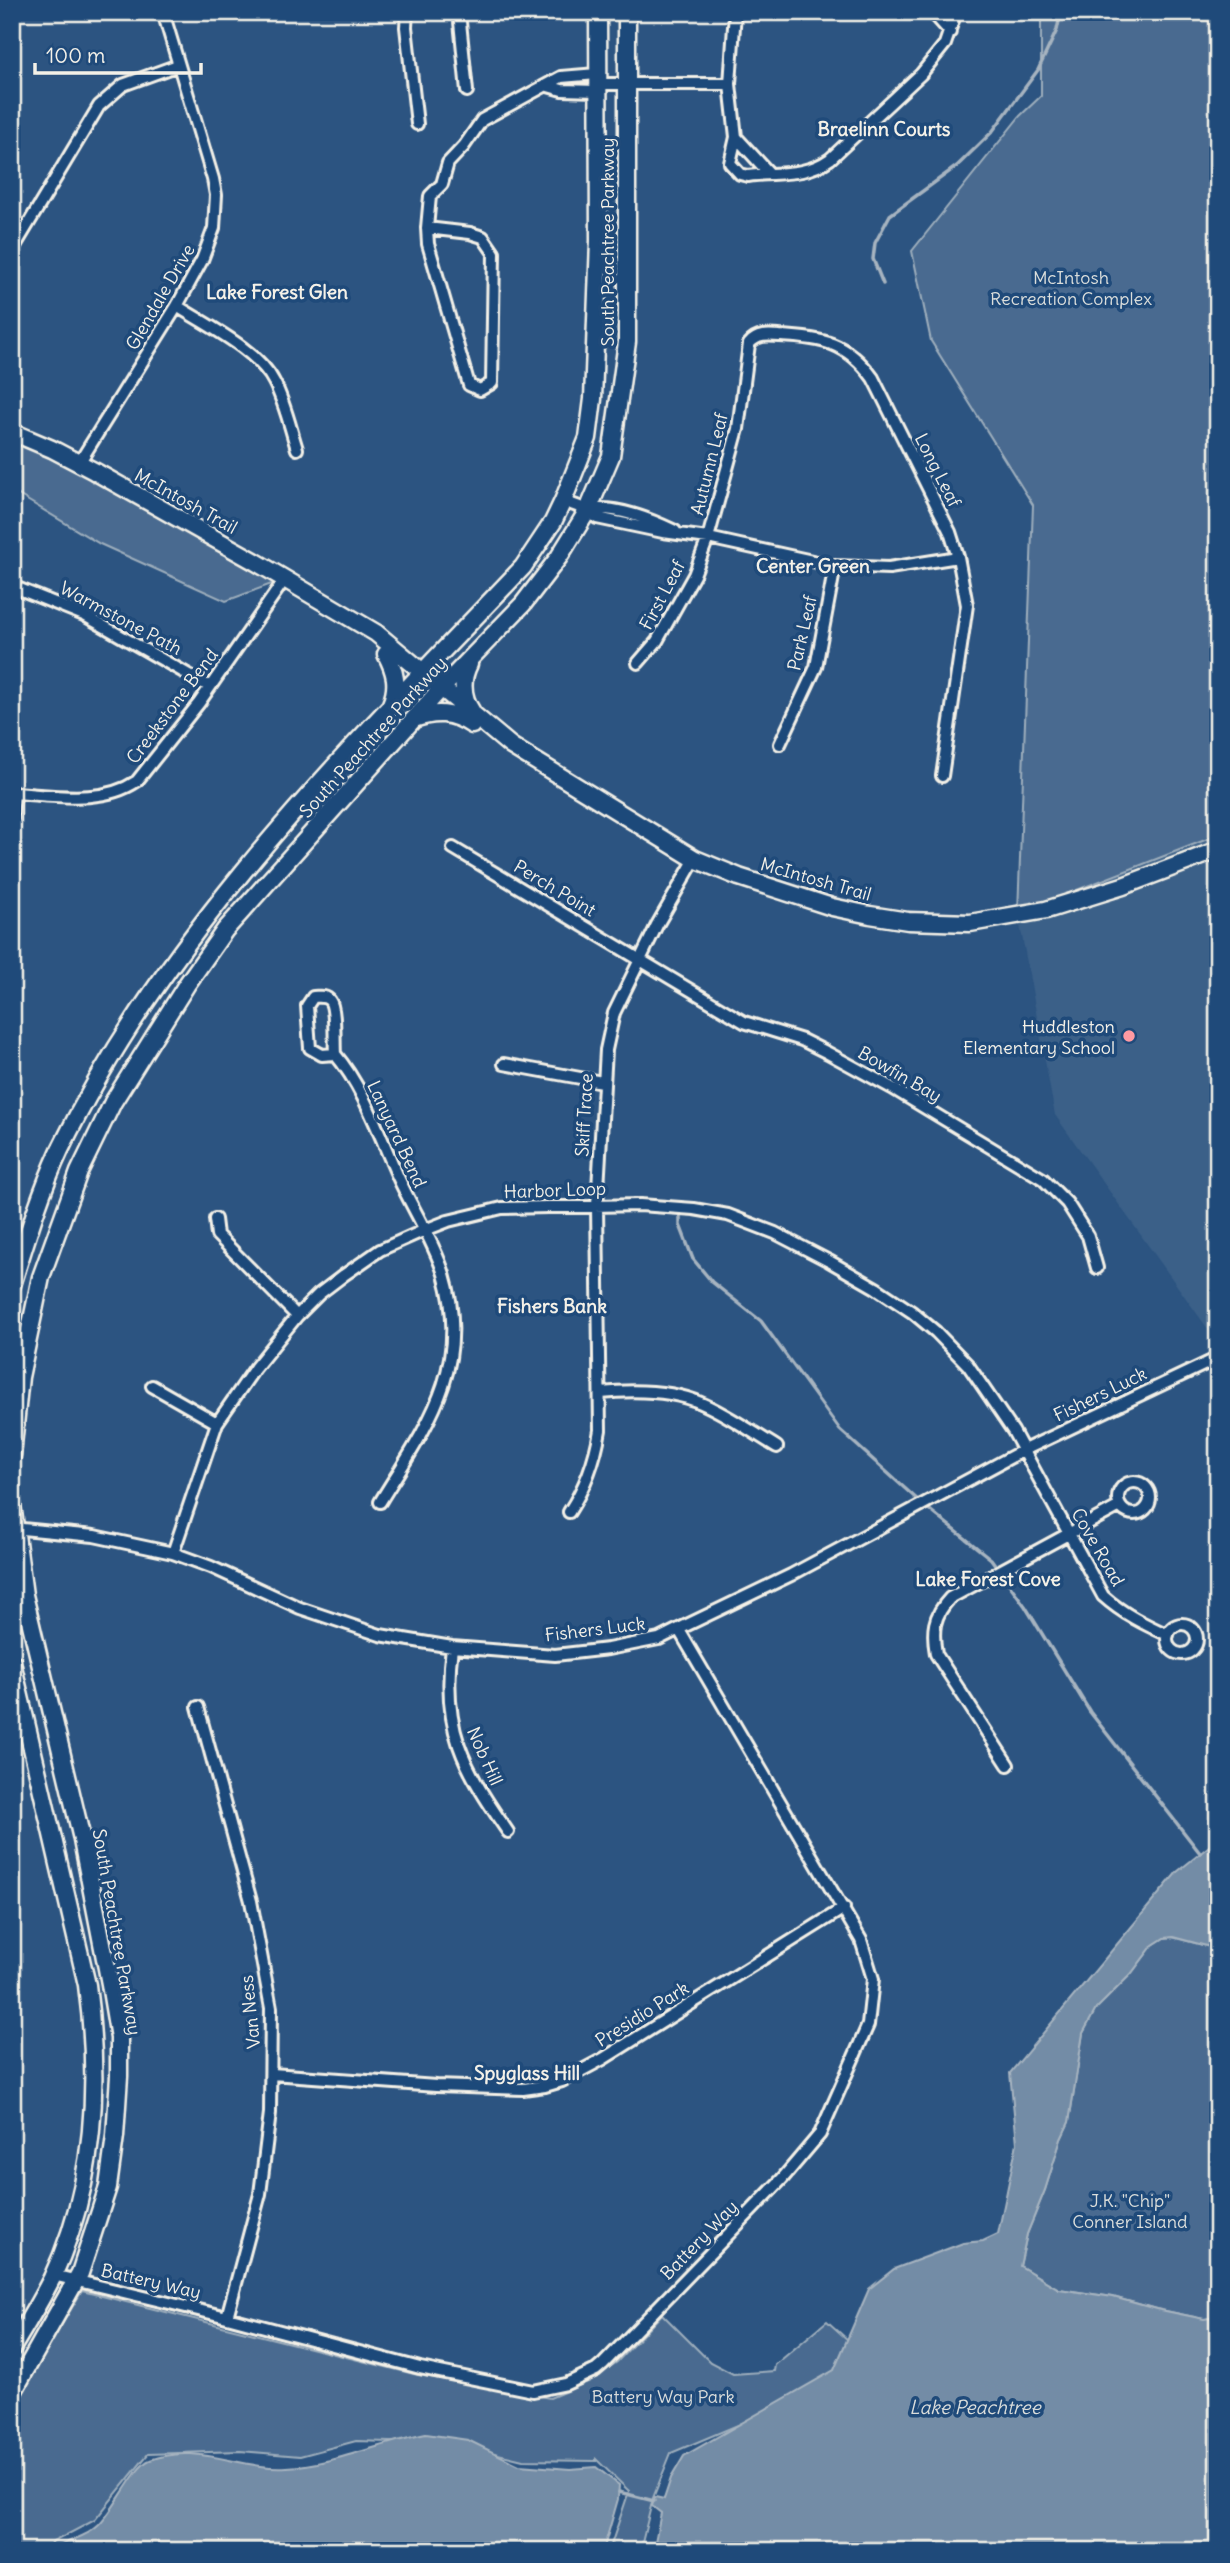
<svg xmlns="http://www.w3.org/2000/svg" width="1230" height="2563" viewBox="0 0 1230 2563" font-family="Delius,sans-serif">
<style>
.built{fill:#3b6088}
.green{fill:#496b90;stroke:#9eaebc;stroke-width:2}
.water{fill:#738ca6;stroke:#a7b4c0;stroke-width:2}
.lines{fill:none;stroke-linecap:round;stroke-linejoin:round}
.stream{stroke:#a7b4c0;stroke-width:3.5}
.street-casing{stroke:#f4f1e8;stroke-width:16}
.secondary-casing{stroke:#f4f1e8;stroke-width:21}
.street{stroke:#1f4a7a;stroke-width:10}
.secondary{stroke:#1f4a7a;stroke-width:16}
.poi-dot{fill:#ff9aa2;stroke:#1f4a7a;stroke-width:2.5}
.labels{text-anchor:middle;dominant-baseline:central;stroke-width:7;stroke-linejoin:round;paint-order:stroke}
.street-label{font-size:18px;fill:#f4f1e8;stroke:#1f4a7a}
.park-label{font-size:18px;fill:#dadddb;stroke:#1f4a7a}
.poi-label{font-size:18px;fill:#f4f1e8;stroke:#1f4a7a;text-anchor:end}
.neighbourhood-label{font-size:19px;font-weight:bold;fill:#f4f1e8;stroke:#1f4a7a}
.water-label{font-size:19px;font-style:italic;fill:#dadddb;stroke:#1f4a7a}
</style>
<rect width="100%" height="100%" fill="#2c5481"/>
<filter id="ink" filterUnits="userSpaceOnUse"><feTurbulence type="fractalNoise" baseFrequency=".0143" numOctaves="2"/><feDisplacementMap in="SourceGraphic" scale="14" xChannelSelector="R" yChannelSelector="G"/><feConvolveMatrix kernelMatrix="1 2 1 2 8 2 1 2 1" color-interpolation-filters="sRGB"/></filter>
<g filter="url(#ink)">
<path class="built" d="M1218,835V1343L1055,1115L1018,914Z"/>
<path class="green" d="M1041,12H1218V835L1018,913L1033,505L931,341L912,251L1020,116L1041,96Z
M12,432L285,579L226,601L100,544L12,491Z
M1172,1937L1218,1949V2223L1212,2249L1218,2261V2317L1204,2319L1156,2309L1113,2297L1059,2289L1020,2266L1027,2234L1045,2190L1061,2139L1069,2122L1083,2033L1096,2009L1131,1974L1153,1945L1164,1938Z
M82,2291L418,2375L550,2398L590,2381L617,2362L662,2314L710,2362L733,2374L774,2371L775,2365L827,2321L860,2351L795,2401L671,2453L653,2498L640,2551H609L629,2491L596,2459V2461L523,2460L456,2444L356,2441L300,2456L240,2451L148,2454L95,2520L53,2542L47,2551H12V2408Z"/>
<path class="water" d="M1218,1839V1949L1173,1937L1164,1938L1153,1945L1131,1974L1096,2009L1083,2033L1069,2122L1061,2139L1045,2190L1027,2234L1020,2266L1059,2289L1113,2297L1156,2309L1204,2319L1218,2317V2551H653L661,2513L652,2506L655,2497L664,2499L671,2478L684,2456L834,2370L869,2289L894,2269L963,2243L983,2241L998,2234L1017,2143L1010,2073L1177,1872Z
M426,2434L468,2440L519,2465L570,2469L596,2467L619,2485L618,2499L603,2551H51C65,2540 86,2538 98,2526C113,2513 135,2465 150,2460C197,2442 240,2470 287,2467C334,2464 380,2443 426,2434Z"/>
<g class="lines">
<path class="stream" d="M883,284L873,259L875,243L890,215L957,166L992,132L1038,70L1057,30L1061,12
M680,1209V1225L693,1259L712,1282L761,1321L840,1430L920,1502
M926,1507L991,1559L1025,1606L1090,1712L1200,1853
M619,2492L654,2501"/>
<g class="street-casing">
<path id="street" d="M407,12L406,27L417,124
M459,12L467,91
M735,12L730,84L736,137L730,163L740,174L748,176C777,172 805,177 830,159L921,74L945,44L956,12
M737,12H766
M932,12L950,32
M597,84H730
M548,86L562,90L597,91
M736,137L769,173
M427,228L428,244L469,385L480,390L492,383L494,253L483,237L470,233L427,228L430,196L442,184L448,163L464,146L482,120L561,77L597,74
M12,251L99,106L123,85L178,65
M177,306C208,326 258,350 274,382C285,403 290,427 297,449
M79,463L177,306L202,260L214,228L216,195L213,179L163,12
M563,501L588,510L597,518L663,532L708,538L835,566L889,568L958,557
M588,510C616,505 650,519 675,531
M12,586L84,615L210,687
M638,663L657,641L694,575L708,538L738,429L749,344C757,334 768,335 780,336C822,338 847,342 873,378L950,532L958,557L967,605L942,776
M780,744L816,667L835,566
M12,793C53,795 102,805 137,781L199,703L285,579
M12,819L14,793
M453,848L744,1022L802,1040L828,1053L892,1088L1043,1179L1067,1203L1088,1236L1097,1268
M313,997C319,997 326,995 330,1001C336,1009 334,1043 335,1054L322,1055L310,1048L307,1006Z
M335,1054C364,1088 380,1137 398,1177C413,1210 433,1240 444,1274C472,1368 426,1427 380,1502
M504,1064L602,1082
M215,1219L217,1235L297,1316
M152,1386L217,1423
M600,1393C632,1390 671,1390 701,1403C727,1414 752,1432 777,1447
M1118 1498a16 16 0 1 1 32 0a16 16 0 1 1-32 0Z
M569,1512C586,1486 595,1461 600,1430L597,1206L606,1050L614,1013L657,925L695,859
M12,1528L94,1536L173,1553L211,1567L300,1608L380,1635L452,1647L555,1655L608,1649L659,1639L687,1625L791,1575L1024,1450L1218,1358
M173,1553L217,1423L255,1368L297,1316L319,1294L344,1275L380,1250L425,1230L448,1221L502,1208L640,1205L694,1209L728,1215L775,1233L829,1261L876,1288L912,1312L936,1332L968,1365L1013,1431L1103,1596C1123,1614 1144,1624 1168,1635
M1167 1639a15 15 0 1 1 30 0a15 15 0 1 1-30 0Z
M452,1647C441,1728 463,1767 508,1832
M198,1707L251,1901L271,2008L270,2113L260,2194L227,2317
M1008,1765L936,1654C932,1631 933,1616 950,1598L1120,1506
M272,2074L436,2086L523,2089L545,2086L562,2081L603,2059L844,1908
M53,2275L227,2317L420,2368L533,2391L566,2384L596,2370L603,2364L782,2179L820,2134L868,2025L873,1979L861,1940L679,1630"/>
</g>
<g class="secondary-casing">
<path id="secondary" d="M12,432L52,449L94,471L256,562L376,633L511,746L695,859L739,877L832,907L870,915L908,921L970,923L1046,910L1123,886L1218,850
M386,654C395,671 399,685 391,704
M469,664C461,680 462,697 472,712
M414,719C436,711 452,712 472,725
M12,1285C26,1240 40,1193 60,1150C169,925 353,746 523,567L553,522L563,501L588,438L593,399L599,241L598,12
M12,1455L20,1377L41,1277L79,1172L113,1102L187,984L225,930L437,693L523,604L559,557L588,510L611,456L627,342V12
M12,1504L24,1595L81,1835L110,1984L119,2038V2076L115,2136L108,2187L80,2273L12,2394
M12,1662L87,1985C100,2083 95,2187 52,2278C40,2302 26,2325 12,2348"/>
</g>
<use href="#street" class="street"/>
<use href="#secondary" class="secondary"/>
</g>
</g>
<circle class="poi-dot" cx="1129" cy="1036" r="7"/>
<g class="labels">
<g class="street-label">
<text transform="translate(607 242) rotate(-90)">South Peachtree Parkway</text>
<text transform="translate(160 297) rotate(-60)">Glendale Drive</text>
<text transform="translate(709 464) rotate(-76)">Autumn Leaf</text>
<text transform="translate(938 470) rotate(63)">Long Leaf</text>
<text transform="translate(186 501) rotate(29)">McIntosh Trail</text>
<text transform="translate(662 595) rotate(-62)">First Leaf</text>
<text transform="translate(121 618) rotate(28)">Warmstone Path</text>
<text transform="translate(802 633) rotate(-77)">Park Leaf</text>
<text transform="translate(172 706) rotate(-53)">Creekstone Bend</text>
<text transform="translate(373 737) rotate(-48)">South Peachtree Parkway</text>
<text transform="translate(816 879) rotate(16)">McIntosh Trail</text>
<text transform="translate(555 888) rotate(31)">Perch Point</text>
<text transform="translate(900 1074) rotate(30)">Bowfin Bay</text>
<text transform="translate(584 1115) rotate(-87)">Skiff Trace</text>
<text transform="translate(397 1134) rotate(65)">Lanyard Bend</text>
<text transform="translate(555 1190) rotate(-2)">Harbor Loop</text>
<text transform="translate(1100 1394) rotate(-26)">Fishers Luck</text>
<text transform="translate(1098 1547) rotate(60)">Cove Road</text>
<text transform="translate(595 1629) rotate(-7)">Fishers Luck</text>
<text transform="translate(485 1756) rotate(66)">Nob Hill</text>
<text transform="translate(117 1932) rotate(80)">South Peachtree Parkway</text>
<text transform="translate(250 2012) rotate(-96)">Van Ness</text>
<text transform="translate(642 2014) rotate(-32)">Presidio Park</text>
<text transform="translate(699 2240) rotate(-46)">Battery Way</text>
<text transform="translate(151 2281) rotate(13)">Battery Way</text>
</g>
<g class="park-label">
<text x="1071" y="277">McIntosh<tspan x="1071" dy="21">Recreation Complex</tspan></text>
<text x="1130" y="2200">J.K. "Chip"<tspan x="1130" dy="21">Conner Island</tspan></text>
<text x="663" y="2396">Battery Way Park</text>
</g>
<g class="poi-label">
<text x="1115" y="1026">Huddleston<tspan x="1115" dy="21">Elementary School</tspan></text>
</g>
<g class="neighbourhood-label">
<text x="884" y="129">Braelinn Courts</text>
<text x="277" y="292">Lake Forest Glen</text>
<text x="813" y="566">Center Green</text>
<text x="552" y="1306">Fishers Bank</text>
<text x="988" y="1579">Lake Forest Cove</text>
<text x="527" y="2073">Spyglass Hill</text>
</g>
<g class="water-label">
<text x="975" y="2407">Lake Peachtree</text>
</g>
</g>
<rect width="1230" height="2563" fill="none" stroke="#1f4a7a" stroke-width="42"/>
<rect x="21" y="21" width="1188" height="2521" fill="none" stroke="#f4f1e8" stroke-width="2.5" filter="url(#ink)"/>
<path d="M35 63v10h166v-10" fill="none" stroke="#f4f1e8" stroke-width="3.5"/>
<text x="46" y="63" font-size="21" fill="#f4f1e8" stroke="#1f4a7a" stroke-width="5" paint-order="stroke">100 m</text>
</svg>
